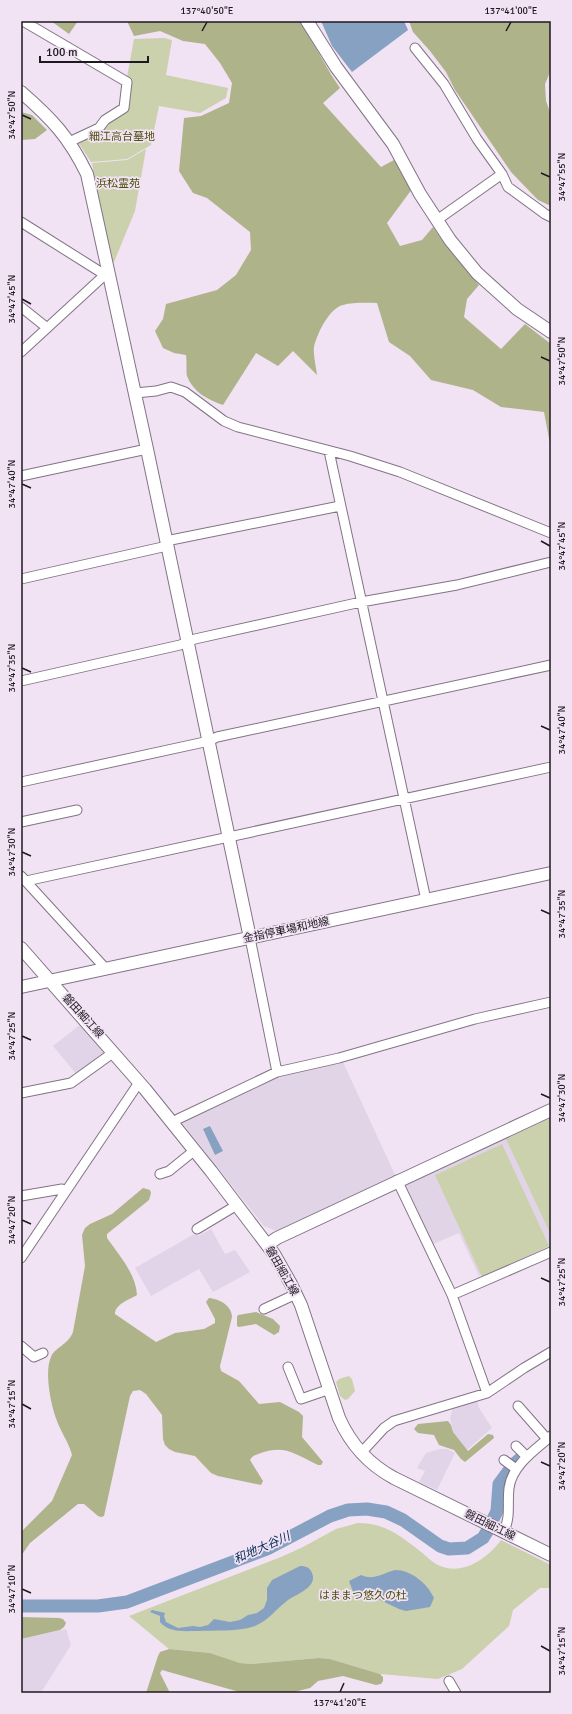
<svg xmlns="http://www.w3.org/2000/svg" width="572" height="1714" viewBox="0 0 572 1714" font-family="Signika,'Noto Sans JP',sans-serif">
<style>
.industrial{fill:#e1d4e8}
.education{fill:#e2d4e7}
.green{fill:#cbd0ad}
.forest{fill:#aeb389}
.water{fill:#87a1c2}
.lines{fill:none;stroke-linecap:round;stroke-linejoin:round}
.river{stroke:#87a1c2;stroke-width:13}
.street-casing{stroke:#817484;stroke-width:11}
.secondary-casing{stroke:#817484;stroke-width:14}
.street{stroke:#fff;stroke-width:9}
.secondary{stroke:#fff;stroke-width:12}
.ticks{fill:none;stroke:#1e191f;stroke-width:1.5}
.labels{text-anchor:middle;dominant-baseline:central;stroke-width:3.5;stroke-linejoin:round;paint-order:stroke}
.park-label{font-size:11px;fill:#4c500b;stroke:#f1e2f4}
.street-label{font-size:11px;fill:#1e191f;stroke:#f1e2f4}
.water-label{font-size:12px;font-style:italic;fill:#042a54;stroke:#f1e2f4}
.neatline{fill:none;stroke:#1e191f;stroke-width:1.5}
.ticks-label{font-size:10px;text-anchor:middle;fill:#1e191f}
</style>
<rect width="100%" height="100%" fill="#f1e2f4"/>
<path class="industrial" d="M81,1024L106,1055L78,1076L53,1046Z
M211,1229L225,1254L235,1250L250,1272L213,1292L199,1269L151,1296L135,1268L196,1233L198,1236Z
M477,1400L479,1408L492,1428L467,1450L453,1432L450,1418L453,1407Z
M440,1449H447L455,1453L437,1490L419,1482L425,1471L417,1468L426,1453Z
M66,1629L71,1645L42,1691L40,1693H21V1639Z"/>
<path class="education" d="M342,1060L396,1177L277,1231L264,1226L180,1120L278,1074Z
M551,1114V1247L479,1276L459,1233L433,1244L403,1185Z"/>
<path class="green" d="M164,38L172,40L166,75L228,88L226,98L200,113L159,106L151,145L127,159L91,162L74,136L99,127L121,110L134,39Z
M146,149L135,211L114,262H111L92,163L127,160Z
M551,1118V1235L506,1139Z
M502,1144L549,1246L482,1277L435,1175Z
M349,1376L352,1379L355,1391L348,1399L345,1400L340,1396L336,1382L339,1379Z
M358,1523C385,1523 401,1536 421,1552C426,1556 432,1562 438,1565C462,1577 488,1558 501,1540L551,1565V1588H540L513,1610L509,1626L462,1669L438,1679L380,1674L330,1659L319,1658L252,1664L240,1663L210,1653L169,1649L129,1616L281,1557L303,1547L336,1529Z"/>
<path class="forest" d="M51,21H78L69,34Z
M127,21H300L332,76L340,88L323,103L381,167L394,160L412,189L387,223L400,246L422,240L433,227L446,246L479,285L467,299L464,317L501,349L525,324L551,344V449L544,412L501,407L473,390L431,380L410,356L389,342L377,303C366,303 354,302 343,305C329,308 317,334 314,347C313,355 316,366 317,375L293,351L278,366L256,353L223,405C208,400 193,392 187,376C186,373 187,361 186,355L174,353L163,348L155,331L163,319L166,304L217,290L236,275L251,250L250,232L207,198L193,193L179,171L184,118L201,116L229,103L232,83L220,63L205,44L183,41L160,31L134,36Z
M409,21H551V70L545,84L546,101L551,115V206L538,200L511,172L455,90L446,72L430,51L413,32Z
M21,112L32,115L47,130L35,139L21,140Z
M143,1188L150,1190L151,1193L149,1200L107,1234V1238C119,1255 136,1274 137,1295C129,1300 115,1304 115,1314L156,1342L175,1333L204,1329L215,1323V1319L206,1302L209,1298C220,1299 232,1306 232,1317L220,1366L221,1371L239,1381L259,1404L280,1402L299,1412L303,1416L302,1437L323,1462L321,1465H318C297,1455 285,1444 261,1453C256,1455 253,1455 250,1460L263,1481L261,1485L218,1476L211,1473L195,1456L175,1452L169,1449L165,1445L163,1439L162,1415L146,1394L140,1390L133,1391L130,1396L104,1516L101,1517L98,1516L84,1504H78L30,1543L21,1556V1532L52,1501L72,1455C69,1443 61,1432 57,1421C51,1406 44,1372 51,1357C55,1347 68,1345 73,1332L85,1266L82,1235L85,1228L90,1224L112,1214Z
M256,1312L273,1319L280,1326L279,1332L274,1335L256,1324L239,1327L237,1326V1317L238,1315Z
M448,1421L451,1425L453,1432L468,1451L488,1434L493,1435L494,1438L465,1462L461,1459L454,1450L439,1445L434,1435L418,1433L414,1429L418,1424Z
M21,1617L59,1618L63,1619L66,1623L64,1627L60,1630L21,1639Z
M169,1649L210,1653L240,1663L252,1664L319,1658L330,1659L380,1674L383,1677V1681L381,1684L376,1685L343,1676L318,1681L310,1688L290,1693H243L162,1670L160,1673L170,1693H146L158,1656L160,1652Z"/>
<path class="water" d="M321,21H404L408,30L352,72L332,46Z
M210,1126L223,1151L215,1155L203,1129Z
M300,1566C305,1566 310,1567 312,1573C318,1587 297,1594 288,1600C276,1609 269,1620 255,1626C237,1632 216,1630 197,1631C185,1631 169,1633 160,1622V1616L150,1612L152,1610L165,1613L164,1616L166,1622L178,1628L193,1626L200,1627L208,1625L214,1619L230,1622L240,1620L248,1615L257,1613L264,1608L267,1600V1588L272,1580Z
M395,1570C411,1570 427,1583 434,1598L430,1607L406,1611L399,1609L376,1598L358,1599L355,1597L349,1581L361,1575C374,1581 383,1573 395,1570Z"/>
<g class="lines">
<path class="river" d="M21,1606H98L127,1602L267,1549L330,1516L348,1510L367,1509L386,1512L403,1520L440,1546L449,1549L467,1548L483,1538L488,1530L497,1511L499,1484L513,1465L522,1457"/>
<g class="street-casing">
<path id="street" d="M23,21L127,82L124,108L105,120L99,128L69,142
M415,48L444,84L477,139L502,174L508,187L545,214L551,217
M437,220L502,174
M21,222L102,273L109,271
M21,307L46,327
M21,352L109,271
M135,393L156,391L171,387L185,392L224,421L238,427L350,456L400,472L551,533
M329,451L426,900
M21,476L147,449
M166,541L340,506
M21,579L167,546
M21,681L180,645L195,639L361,602L457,585L551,562
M21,782L209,741L217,737L551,665
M21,822L77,810
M21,876L106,969
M26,881L551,767
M250,938L277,1072
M21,1093L71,1083L114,1052
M173,1122L178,1119L277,1072L339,1058L475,1019L551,1002
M160,1174L169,1171L195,1150
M397,1180L452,1295L551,1252
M21,1196L62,1189L66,1191
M197,1229L237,1205
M21,1258L136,1087L141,1083
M452,1295L487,1393
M264,1309L296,1294
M21,1346L34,1357L43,1353
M288,1367L301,1399L330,1389
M518,1406L547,1439
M516,1446L527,1457
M361,1453L384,1428L394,1421L487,1393L524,1368L551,1352
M504,1460L516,1469
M504,1531C511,1515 507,1505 509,1488C512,1465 535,1450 551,1436
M449,1681L456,1693"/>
</g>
<g class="secondary-casing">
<path id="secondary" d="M307,21L336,67L393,144L420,194L450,240L477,273L517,309L551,332
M21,92C52,119 69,137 87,174L147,449L250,938
M21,948L145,1089L211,1171L274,1254L291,1284L301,1305L339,1418C351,1445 368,1464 394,1478L551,1555
M21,987L551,873
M267,1245L277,1238L551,1110"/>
</g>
<use href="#street" class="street"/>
<use href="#secondary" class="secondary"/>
</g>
<path class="ticks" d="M202,31L207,22M506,31L511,22M22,115L31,119M541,173L550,177M22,299L31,304M541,357L550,361M22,484L31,488M541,541L550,546M22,668L31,672M541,726L550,730M22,852L31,856M541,910L550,914M22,1036L31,1040M541,1094L550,1098M22,1220L31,1224M541,1278L550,1282M22,1404L31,1409M541,1462L550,1466M22,1589L31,1593M541,1646L550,1651M340,1692L344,1683"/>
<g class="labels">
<g class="park-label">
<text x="122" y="136">細江高台墓地</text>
<text x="118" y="183">浜松霊苑</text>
<text x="363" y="1595">はままつ悠久の杜</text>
</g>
<g class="street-label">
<text transform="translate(286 930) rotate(-12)">金指停車場和地線</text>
<text transform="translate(83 1016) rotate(48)">磐田細江線</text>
<text transform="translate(282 1271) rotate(60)">磐田細江線</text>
<text transform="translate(490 1525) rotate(26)">磐田細江線</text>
</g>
<g class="water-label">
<text transform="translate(262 1548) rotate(-24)">和地大谷川</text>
</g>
</g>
<rect width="572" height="1714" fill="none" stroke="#f1e2f4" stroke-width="44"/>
<path d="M40 56v6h108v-6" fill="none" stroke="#1e191f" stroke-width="2"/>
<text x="46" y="56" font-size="12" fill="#1e191f" stroke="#f1e2f4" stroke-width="3" paint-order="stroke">100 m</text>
<rect x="22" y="22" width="528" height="1670" class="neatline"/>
<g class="ticks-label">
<text x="207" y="14">137°40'50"E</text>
<text x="511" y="14">137°41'00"E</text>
<text transform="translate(11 115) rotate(-90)" y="4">34°47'50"N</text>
<text transform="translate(561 177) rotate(-90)" y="4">34°47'55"N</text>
<text transform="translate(11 299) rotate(-90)" y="4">34°47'45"N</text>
<text transform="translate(561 361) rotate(-90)" y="4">34°47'50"N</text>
<text transform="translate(11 484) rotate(-90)" y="4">34°47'40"N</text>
<text transform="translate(561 546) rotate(-90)" y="4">34°47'45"N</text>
<text transform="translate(11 668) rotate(-90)" y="4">34°47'35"N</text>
<text transform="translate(561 730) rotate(-90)" y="4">34°47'40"N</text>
<text transform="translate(11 852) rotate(-90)" y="4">34°47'30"N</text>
<text transform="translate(561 914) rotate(-90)" y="4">34°47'35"N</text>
<text transform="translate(11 1036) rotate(-90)" y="4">34°47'25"N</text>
<text transform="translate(561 1098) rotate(-90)" y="4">34°47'30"N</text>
<text transform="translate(11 1220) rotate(-90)" y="4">34°47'20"N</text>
<text transform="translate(561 1282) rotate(-90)" y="4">34°47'25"N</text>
<text transform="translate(11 1404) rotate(-90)" y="4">34°47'15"N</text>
<text transform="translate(561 1466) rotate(-90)" y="4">34°47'20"N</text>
<text transform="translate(11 1589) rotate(-90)" y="4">34°47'10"N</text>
<text transform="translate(561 1651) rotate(-90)" y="4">34°47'15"N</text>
<text x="340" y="1706">137°41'20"E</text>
</g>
</svg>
